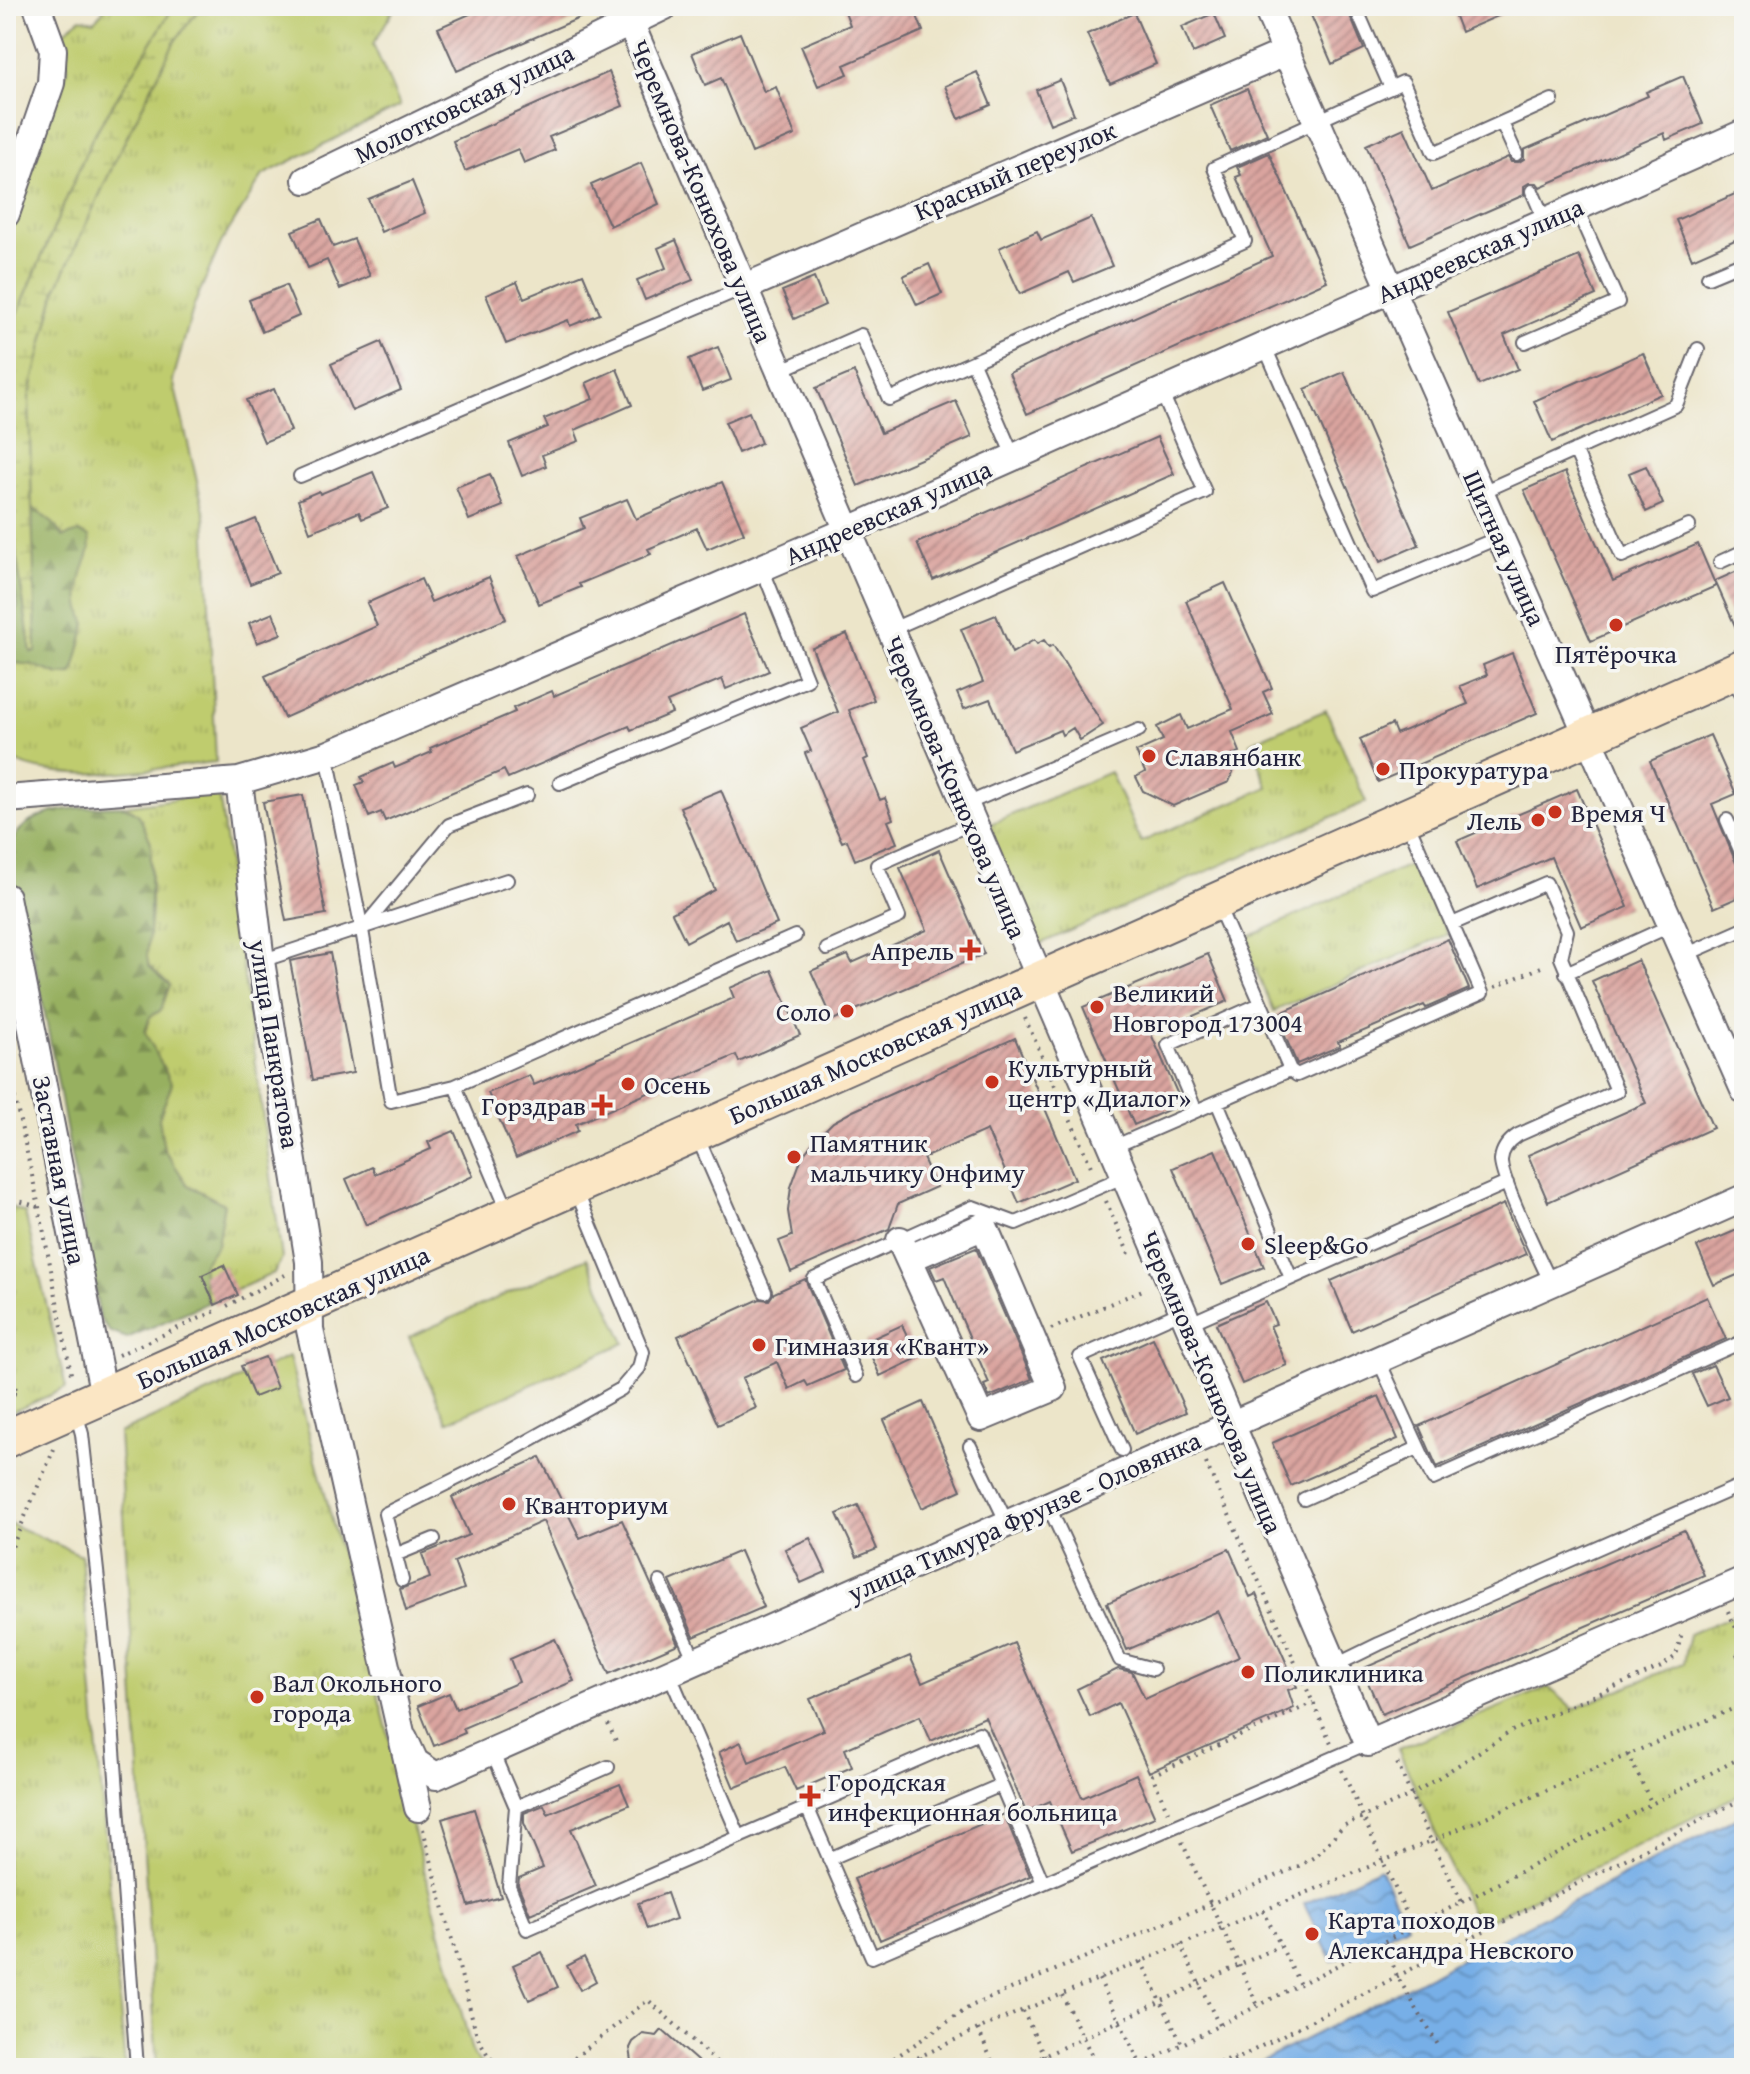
<svg xmlns="http://www.w3.org/2000/svg" width="1750" height="2074" viewBox="0 0 1750 2074" font-family="'Gentium Book Plus',serif">
<style>
.forest{fill:url(#forest-firs);stroke:#5c694e;stroke-width:2}
.wetland{fill:url(#wetland-marsh);stroke:#707754;stroke-width:2}
.park{fill:url(#park-tufts);stroke:#707754;stroke-width:2}
.garden{fill:#bfcc6e;stroke:#707754;stroke-width:2}
.water{fill:url(#water-waves);stroke:#4c6891;stroke-width:2}
.building{fill:url(#building-hatch)}
.lines{fill:none;stroke-linecap:round;stroke-linejoin:round}
.service-casing{stroke:#69666d;stroke-width:16}
.minor-casing{stroke:#69666d;stroke-width:30}
.secondary-casing{stroke:#69666d;stroke-width:40}
.path{stroke:#69666d;stroke-width:4;stroke-dasharray:2 6;stroke-linecap:butt}
.service{stroke:#fff;stroke-width:12}
.minor{stroke:#fff;stroke-width:26}
.secondary{stroke:#fbe6c4;stroke-width:36}
.poi-dot{fill:#c8321e;stroke:#f6f6f2;stroke-width:3}
.labels{text-anchor:middle;dominant-baseline:central;stroke-width:7;stroke-linejoin:round;paint-order:stroke}
.street-label{font-size:26px;fill:#22223b;stroke:#f6f6f2}
.poi-label{font-size:26px;fill:#22223b;stroke:#f6f6f2;text-anchor:start}
</style>
<defs>
<pattern id="forest-firs" width="22" height="20" patternUnits="userSpaceOnUse" patternTransform="scale(2)"><rect width="22" height="20" fill="#97b061"/><path d="M5 1l3.5 6h-7zM16 11l3.5 6h-7z" fill="#7b8f51"/></pattern>
<pattern id="wetland-marsh" width="20" height="14" patternUnits="userSpaceOnUse" patternTransform="scale(2)"><rect width="20" height="14" fill="#bfcc6e"/><path d="M1 5h8M5 5V1M11 12h8M15 12V8" fill="none" stroke="#a4af60"/></pattern>
<pattern id="park-tufts" width="24" height="20" patternUnits="userSpaceOnUse" patternTransform="scale(2)"><rect width="24" height="20" fill="#bfcc6e"/><path d="M3 7l-1-3M5 7V3M7 7l1-3M15 17l-1-3M17 17v-4M19 17l1-3" fill="none" stroke="#a4af60"/></pattern>
<pattern id="water-waves" width="16" height="10" patternUnits="userSpaceOnUse" patternTransform="scale(2)"><rect width="16" height="10" fill="#77afe7"/><path d="M0 5q4-4 8 0t8 0" fill="none" stroke="#618ebc"/></pattern>
<pattern id="building-hatch" width="6" height="6" patternUnits="userSpaceOnUse" patternTransform="scale(2)"><rect width="6" height="6" fill="#daa49f"/><path d="M-1 1l2-2M0 6l6-6M5 7l2-2" fill="none" stroke="#b08583"/></pattern>
</defs>
<rect width="100%" height="100%" fill="#f6f6f2"/>
<filter id="ink" filterUnits="userSpaceOnUse"><feTurbulence type="fractalNoise" baseFrequency=".0125" numOctaves="2"/><feDisplacementMap in="SourceGraphic" scale="16" xChannelSelector="R" yChannelSelector="G"/><feConvolveMatrix kernelMatrix="1 2 1 2 8 2 1 2 1" color-interpolation-filters="sRGB"/></filter>
<filter id="wash" filterUnits="userSpaceOnUse"><feTurbulence type="fractalNoise" baseFrequency=".006" numOctaves="4" result="noise"/><feDisplacementMap in="SourceGraphic" scale="32" xChannelSelector="R" yChannelSelector="G"/><feGaussianBlur stdDeviation="1.8" result="paint"/><feColorMatrix in="noise" values="0 0 0 0 0 0 0 0 0 0 0 0 0 0 0 0 0 1.4 0 .05"/><feComposite in="paint" operator="in"/></filter>
<g filter="url(#wash)">
<rect width="100%" height="100%" fill="#ece5c9"/>
<path class="forest" d="M32,507L54,524L63,537L79,532L90,537L92,552L82,574L86,624L73,674L59,675L32,665L6,662V619L18,607L14,588L6,594V534L9,510L31,652L36,647Z
M125,806L139,815L151,842L149,966L170,985L161,1010L150,1017L172,1084L159,1118L164,1149L188,1185L224,1203L217,1245L202,1265L207,1303L127,1338L110,1332L100,1319C77,1193 57,1066 30,940C24,916 3,861 13,840C31,804 92,807 125,806Z"/>
<path class="wetland" d="M174,6H202L175,41L116,159L56,290L29,398L36,647V652H31L6,485V341L92,138Z"/>
<path class="park" d="M102,6H174L92,138L6,341V242L68,68L61,34L81,18L94,21L103,11Z
M202,6H396L373,44L400,106L263,175L221,243L194,305L173,380L205,515L216,762C161,767 51,788 6,756V662L32,665L59,675L73,674L86,624C79,608 77,591 82,573C86,558 92,553 89,537L79,532L63,537L54,524L32,507L29,398L56,290L116,159L175,41Z
M1326,710L1366,802L1033,947L981,828L1110,772L1141,842L1268,787L1250,743Z
M219,793L282,1258L274,1273L207,1303L202,1265L217,1245L224,1204L188,1185L164,1149L159,1118L172,1084L145,1032L150,1017L161,1010L170,985L149,966L147,957L151,910V842L139,815L125,806Z
M1415,862L1448,934L1274,1011L1242,940Z
M6,1205L25,1213L66,1388L6,1415Z
M289,1357L473,2056L485,2068H157L119,1433Z
M6,1522L81,1555L125,2068H6Z
M1744,1611V1792L1477,1926L1398,1749L1548,1687L1574,1709L1683,1663L1689,1634Z"/>
<path class="garden" d="M587,1258L625,1343L447,1422L409,1337Z"/>
<path class="water" d="M1744,1814V2068H1249Z
M1380,1868L1407,1925L1332,1961L1304,1904Z"/>
<g id="blocks">
<path class="building" d="M488,6H607L457,71L438,28Z
M843,6H913L923,31L844,65L848,74L818,86L801,46L850,25Z
M1307,6H1346L1364,49L1332,64Z
M1451,6H1521L1461,32Z
M1134,13L1156,64L1110,84L1087,34Z
M1214,13L1225,39L1193,53L1182,27Z
M740,33L764,92L776,87L795,135L752,153L721,78L705,85L692,53Z
M609,72L623,106L549,137L555,150L524,163L518,149L465,171L453,141Z
M977,72L991,105L959,119L945,86Z
M1683,76L1703,124L1666,140L1664,133L1540,187L1537,183H1529L1524,186V195L1410,245L1366,145L1404,128L1432,191L1508,157L1511,162H1519L1524,159V150L1648,96L1646,92Z
M1060,80L1074,114L1050,124L1036,90Z
M1247,89L1267,134L1230,151L1210,105Z
M1269,153L1327,281L1027,414L1009,373L1272,256L1236,177L1241,175L1237,167Z
M641,163L659,204L610,226L591,185Z
M412,181L425,213L381,232L368,199Z
M1744,190V236L1692,259L1676,220Z
M1091,218L1112,266L1074,282L1069,272L1020,294L999,248L1037,231L1041,240Z
M321,219L333,247L354,239L370,276L340,289L327,260L308,268L292,231Z
M676,240L693,280L645,300L637,280L666,268L658,248Z
M1579,256L1596,295L1504,335L1518,369L1479,385L1448,312Z
M929,264L942,294L917,305L903,276Z
M583,274L600,314L570,326L568,320L506,344L486,295L517,282L524,298Z
M814,278L825,305L794,319L782,291Z
M286,285L299,316L262,332L249,300Z
M381,342L401,390L352,411L331,364Z
M718,347L731,380L702,391L689,359Z
M1643,353L1661,394L1552,442L1534,401Z
M617,369L632,405L575,430L579,441L542,455L546,466L522,476L509,443L548,427L544,419L593,399L586,383Z
M854,372L881,433L956,401L972,437L858,486L816,388Z
M1344,372L1419,545L1380,562L1305,389Z
M274,389L291,431L264,442L246,400Z
M749,412L761,443L738,453L725,422Z
M1157,437L1174,474L933,580L917,543Z
M1646,466L1663,504L1646,512L1629,473Z
M373,472L388,508L362,519L359,512L310,532L298,500L319,491L320,494Z
M1565,472L1613,581L1698,544L1716,586L1591,641L1524,490Z
M490,474L503,506L469,520L456,487Z
M722,482L744,533L707,549L697,528L648,549L651,554L579,584L581,587L539,604L518,556L584,528L580,518L627,499L636,519Z
M256,519L278,573L250,584L229,530Z
M1744,568V646L1715,581Z
M489,577L506,619L284,718L265,676L377,626L367,603L421,579L431,602Z
M1225,583L1272,688L1263,692L1273,714L1232,732L1240,752L1232,755L1236,765L1229,782L1173,806L1143,791L1136,777L1145,772L1136,752L1163,740L1157,727L1181,715L1187,729L1233,709L1186,601Z
M273,613L281,634L257,643L249,623Z
M744,614L769,671L726,689L722,679L667,702L672,713L631,730L629,726L508,778L504,770L385,821L381,812L369,817L356,785L364,782L361,777L393,763L395,768L432,752L430,748L515,712L513,708L552,691L554,696Z
M996,615L1012,653L1034,640L1037,644L1044,640L1049,647L1053,645L1103,725L1080,740L1073,728L1062,735L1060,730L1012,750L990,699L964,709L957,693L983,682L961,629Z
M847,634L874,700L849,710L868,758L864,760L880,800L885,798L893,819L888,821L897,843L855,860L847,840L842,842L831,818L805,753L811,751L801,728L838,712L812,648Z
M1512,653L1537,713L1378,782L1360,739L1392,724L1396,734L1468,704L1460,686L1487,675L1483,665Z
M1710,735L1736,794L1712,804L1736,863L1744,876V895L1714,908L1650,761Z
M1577,789L1628,907L1581,927L1551,857L1477,889L1457,841Z
M721,790L777,924L736,941L727,920L686,942L672,913L715,890L680,807Z
M303,795L326,914L286,921L263,802Z
M939,850L984,954L833,1020L811,971L848,955L852,963L927,930L900,868Z
M1448,939L1469,989L1426,1008L1424,1005L1338,1042L1340,1046L1297,1064L1276,1015Z
M330,953L353,1073L313,1080L290,961Z
M1208,954L1228,1001L1151,1034L1182,1104L1134,1125L1083,1007Z
M1638,960L1713,1128L1548,1202L1528,1155L1646,1103L1592,981Z
M772,970L800,1035L739,1062L736,1055L576,1124L578,1131L516,1158L488,1093L529,1075L534,1085L734,998L730,988Z
M1015,1038L1075,1179L1019,1203L987,1130L923,1158L936,1187L898,1204L889,1229L791,1272L779,1241L792,1236L788,1211L791,1187L802,1157L814,1141L833,1122L853,1111Z
M454,1131L473,1176L366,1225L346,1179L372,1167L375,1174L431,1149L428,1142Z
M1215,1150L1264,1267L1222,1284L1173,1168Z
M1504,1204L1526,1254L1352,1331L1331,1281Z
M1744,1227V1272L1714,1285L1697,1247Z
M976,1248L1032,1379L989,1397L984,1385L989,1383L944,1277L936,1280L930,1267Z
M224,1265L238,1295L215,1305L202,1275Z
M805,1279L844,1370L808,1386L805,1381L789,1389L777,1362L742,1378L756,1408L718,1425L678,1336L760,1299L769,1300L774,1293Z
M1707,1297L1726,1339L1437,1467L1419,1426Z
M1266,1302L1276,1324L1270,1326L1287,1365L1242,1384L1216,1324Z
M902,1325L918,1358L880,1376L865,1342Z
M1153,1338L1186,1412L1135,1434L1103,1361Z
M265,1357L277,1388L254,1397L241,1366Z
M1713,1365L1728,1397L1707,1406L1692,1374Z
M1379,1396L1398,1439L1291,1486L1272,1443Z
M923,1402L961,1490L922,1508L884,1420Z
M540,1457L580,1538L622,1520L678,1644L609,1674L543,1521L454,1562L464,1589L406,1611L400,1589L430,1578L422,1554L469,1535L452,1497Z
M858,1505L877,1549L857,1557L837,1514Z
M1684,1530L1704,1575L1382,1714L1362,1669Z
M810,1538L826,1572L801,1583L785,1549Z
M1229,1549L1250,1597L1256,1594L1297,1687L1288,1690L1294,1708L1149,1772L1118,1703L1090,1717L1077,1689L1118,1669L1132,1672L1145,1699L1239,1657L1218,1611L1127,1650L1107,1603Z
M740,1551L764,1607L694,1637L670,1581Z
M555,1639L574,1681L463,1728L465,1733L434,1746L418,1706L449,1693L456,1709L519,1682L510,1659Z
M1014,1643L1082,1798L1136,1774L1155,1817L1072,1851L1050,1801L1026,1812L985,1717L931,1741L920,1716L845,1749L852,1767L796,1791L785,1767L734,1788L719,1752L741,1742L749,1762L824,1730L810,1699L910,1656L922,1683Z
M620,1784L629,1805L571,1829L596,1886L530,1914L518,1885L519,1878L543,1868L524,1823V1813L544,1805L548,1814Z
M474,1809L501,1897L469,1906L442,1819Z
M1004,1814L1030,1876L880,1940L854,1879Z
M667,1893L676,1919L647,1929L638,1903Z
M542,1952L558,1987L529,2000L513,1965Z
M584,1957L596,1981L580,1990L567,1966Z
M662,2030L705,2068H633L630,2048L633,2042L643,2034L657,2036Z"/>
</g>
</g>
<g filter="url(#ink)">
<use href="#blocks" fill-opacity="0" stroke="#69666d" stroke-width="2"/>
<g class="lines">
<g class="service-casing">
<path id="service" d="M1355,6L1391,88
M1502,123L1516,154
M1532,191L1545,221
M1708,277L1744,262
M1525,342L1618,302L1576,207
M1264,345L1372,591L1500,537
M973,363L1014,458
M779,371L861,335L889,399L1245,241L1214,168L1403,82L1434,153L1552,100
M1575,450L1622,556L1689,526
M300,476L743,288
M1480,493L1676,405L1698,349
M1720,562L1744,551
M890,630L1205,492L1161,391
M1733,676L1744,700
M327,755L362,930L391,1101L455,1086L508,1211
M560,783L807,680L762,568
M964,805L1139,730
M1727,820L1744,859
M1217,903L1290,1070L1297,1075L1482,993L1407,821
M1452,924L1546,883L1567,931L1561,958L1617,1091L1518,1135C1509,1141 1502,1148 1501,1160C1500,1178 1541,1262 1551,1283
M364,927L449,825L527,795
M827,949L899,917L877,865L972,823
M1685,955L1744,929
M261,961L507,880
M1566,973L1672,925
M455,1086L795,936
M1217,1102L1291,1278
M1196,1111L1168,1045L1260,1004
M697,1136L765,1292
M1111,1148L1290,1070
M1188,1324L1507,1183
M1378,1359L1433,1479L1744,1341
M856,1376L814,1279L973,1207L1016,1223L1123,1177
M76,1412L82,1434L109,1681L137,2068
M970,1446L1007,1523
M1122,1450L1080,1357L1181,1312
M1304,1499L1418,1448
M1048,1505L1120,1660L1153,1669
M395,1555L434,1539
M402,1580L385,1514L498,1458L621,1389L639,1368L643,1352L576,1190
M660,1582L695,1661
M1334,1666L1379,1644L1744,1484
M669,1673L739,1836
M492,1751L516,1807L608,1767
M516,1807L509,1886L527,1929L979,1733L1043,1883
M807,1807L872,1957L1368,1743
M829,1859L1001,1785"/>
</g>
<g class="minor-casing">
<path id="minor" d="M623,6L1368,1743L1744,1580
M1266,6L1744,1090
M306,180L665,6
M6,214L51,83L53,50L37,6
M743,288L1287,52
M239,781L261,961L309,1262L310,1330L418,1808
M6,799L239,781L327,755L847,531L1744,133
M6,897L104,1396
M900,1240L981,1418L1053,1388L984,1226L910,1258
M404,1738L415,1762L436,1776L1744,1198"/>
</g>
<g class="secondary-casing">
<path id="secondary" d="M6,1439L1744,667"/>
</g>
<path class="path" d="M1495,987L1546,965
M1025,1018L1093,1171
M6,1058L39,1207L72,1379
M6,1197L39,1207
M1106,1201L1131,1259
M227,1306L285,1275
M1051,1329L1145,1289
M118,1355L218,1310
M6,1365L18,1394
M6,1392L18,1394
M1206,1463L1331,1743
M6,1561L54,1449
M1728,1611L1744,1645
M1736,1656L1744,1652
M1740,1665L1744,1664
M608,1724L618,1745
M1628,1754L1651,1802
M1342,1770L1413,1928
M1168,1812L1152,1775L1313,1703
M423,1829L477,2036L489,2057L503,2068
M1182,1842L1258,2006
M1462,1902L1744,1756
M1263,1910L1300,1985
M1385,1943L1397,1976L1438,2045
M1180,1944L1219,2025
M1141,1961L1182,2044
M1099,1979L1141,2065
M1062,1995L1098,2068
M1023,2011L1050,2068
M978,2029L995,2068
M920,2057L925,2068
M562,2068L648,2000L723,2068
M872,2068L896,2057L971,2006L1297,1867L1316,1856L1343,1826L1411,1795L1512,1731L1661,1667L1676,1656L1682,1632
M896,2068L978,2029L1431,1841L1395,1758
M1018,2068L1280,1946
M1135,2068L1462,1902L1431,1841L1744,1704
M1204,2068L1235,2057
M1219,2068L1744,1798"/>
<use href="#service" class="service"/>
<use href="#minor" class="minor"/>
<use href="#secondary" class="secondary"/>
</g>
</g>
<g class="poi-dot">
<circle cx="1616" cy="625" r="8"/>
<circle cx="1149" cy="756" r="8"/>
<circle cx="1383" cy="769" r="8"/>
<circle cx="1555" cy="812" r="8"/>
<circle cx="1538" cy="820" r="8"/>
<path d="M966 938h8v8h8v8h-8v8h-8v-8h-8v-8h8z"/>
<circle cx="1097" cy="1007" r="8"/>
<circle cx="847" cy="1011" r="8"/>
<circle cx="992" cy="1082" r="8"/>
<circle cx="628" cy="1084" r="8"/>
<path d="M598 1093h8v8h8v8h-8v8h-8v-8h-8v-8h8z"/>
<circle cx="794" cy="1157" r="8"/>
<circle cx="1248" cy="1244" r="8"/>
<circle cx="759" cy="1345" r="8"/>
<circle cx="509" cy="1504" r="8"/>
<circle cx="1248" cy="1672" r="8"/>
<circle cx="257" cy="1697" r="8"/>
<path d="M806 1784h8v8h8v8h-8v8h-8v-8h-8v-8h8z"/>
<circle cx="1312" cy="1934" r="8"/>
</g>
<g class="labels">
<g class="street-label">
<text transform="translate(464 103) rotate(-26)">Молотковская улица</text>
<text transform="translate(1015 170) rotate(-23)">Красный переулок</text>
<text transform="translate(702 191) rotate(67)">Черемнова-Конюхова улица</text>
<text transform="translate(1480 250) rotate(-24)">Андреевская улица</text>
<text transform="translate(888 512) rotate(-24)">Андреевская улица</text>
<text transform="translate(1505 548) rotate(66)">Щитная улица</text>
<text transform="translate(956 787) rotate(67)">Черемнова-Конюхова улица</text>
<text transform="translate(275 1044) rotate(81)">улица Панкратова</text>
<text transform="translate(875 1052) rotate(-24)">Большая Московская улица</text>
<text transform="translate(60 1170) rotate(79)">Заставная улица</text>
<text transform="translate(283 1317) rotate(-24)">Большая Московская улица</text>
<text transform="translate(1212 1382) rotate(67)">Черемнова-Конюхова улица</text>
<text transform="translate(1024 1516) rotate(-24)">улица Тимура Фрунзе - Оловянка</text>
</g>
<g class="poi-label">
<text x="1616" y="653" text-anchor="middle">Пятёрочка</text>
<text x="1165" y="756">Славянбанк</text>
<text x="1399" y="769">Прокуратура</text>
<text x="1571" y="812">Время Ч</text>
<text x="1522" y="820" text-anchor="end">Лель</text>
<text x="954" y="950" text-anchor="end">Апрель</text>
<text x="1113" y="992">Великий<tspan x="1113" dy="30">Новгород 173004</tspan></text>
<text x="831" y="1011" text-anchor="end">Соло</text>
<text x="1008" y="1067">Культурный<tspan x="1008" dy="30">центр «Диалог»</tspan></text>
<text x="644" y="1084">Осень</text>
<text x="586" y="1105" text-anchor="end">Горздрав</text>
<text x="810" y="1142">Памятник<tspan x="810" dy="30">мальчику Онфиму</tspan></text>
<text x="1264" y="1244">Sleep&amp;Go</text>
<text x="775" y="1345">Гимназия «Квант»</text>
<text x="525" y="1504">Кванториум</text>
<text x="1264" y="1672">Поликлиника</text>
<text x="273" y="1682">Вал Окольного<tspan x="273" dy="30">города</tspan></text>
<text x="828" y="1781">Городская<tspan x="828" dy="30">инфекционная больница</tspan></text>
<text x="1328" y="1919">Карта походов<tspan x="1328" dy="30">Александра Невского</tspan></text>
</g>
</g>
<rect width="1750" height="2074" fill="none" stroke="#f6f6f2" stroke-width="32"/>
</svg>
